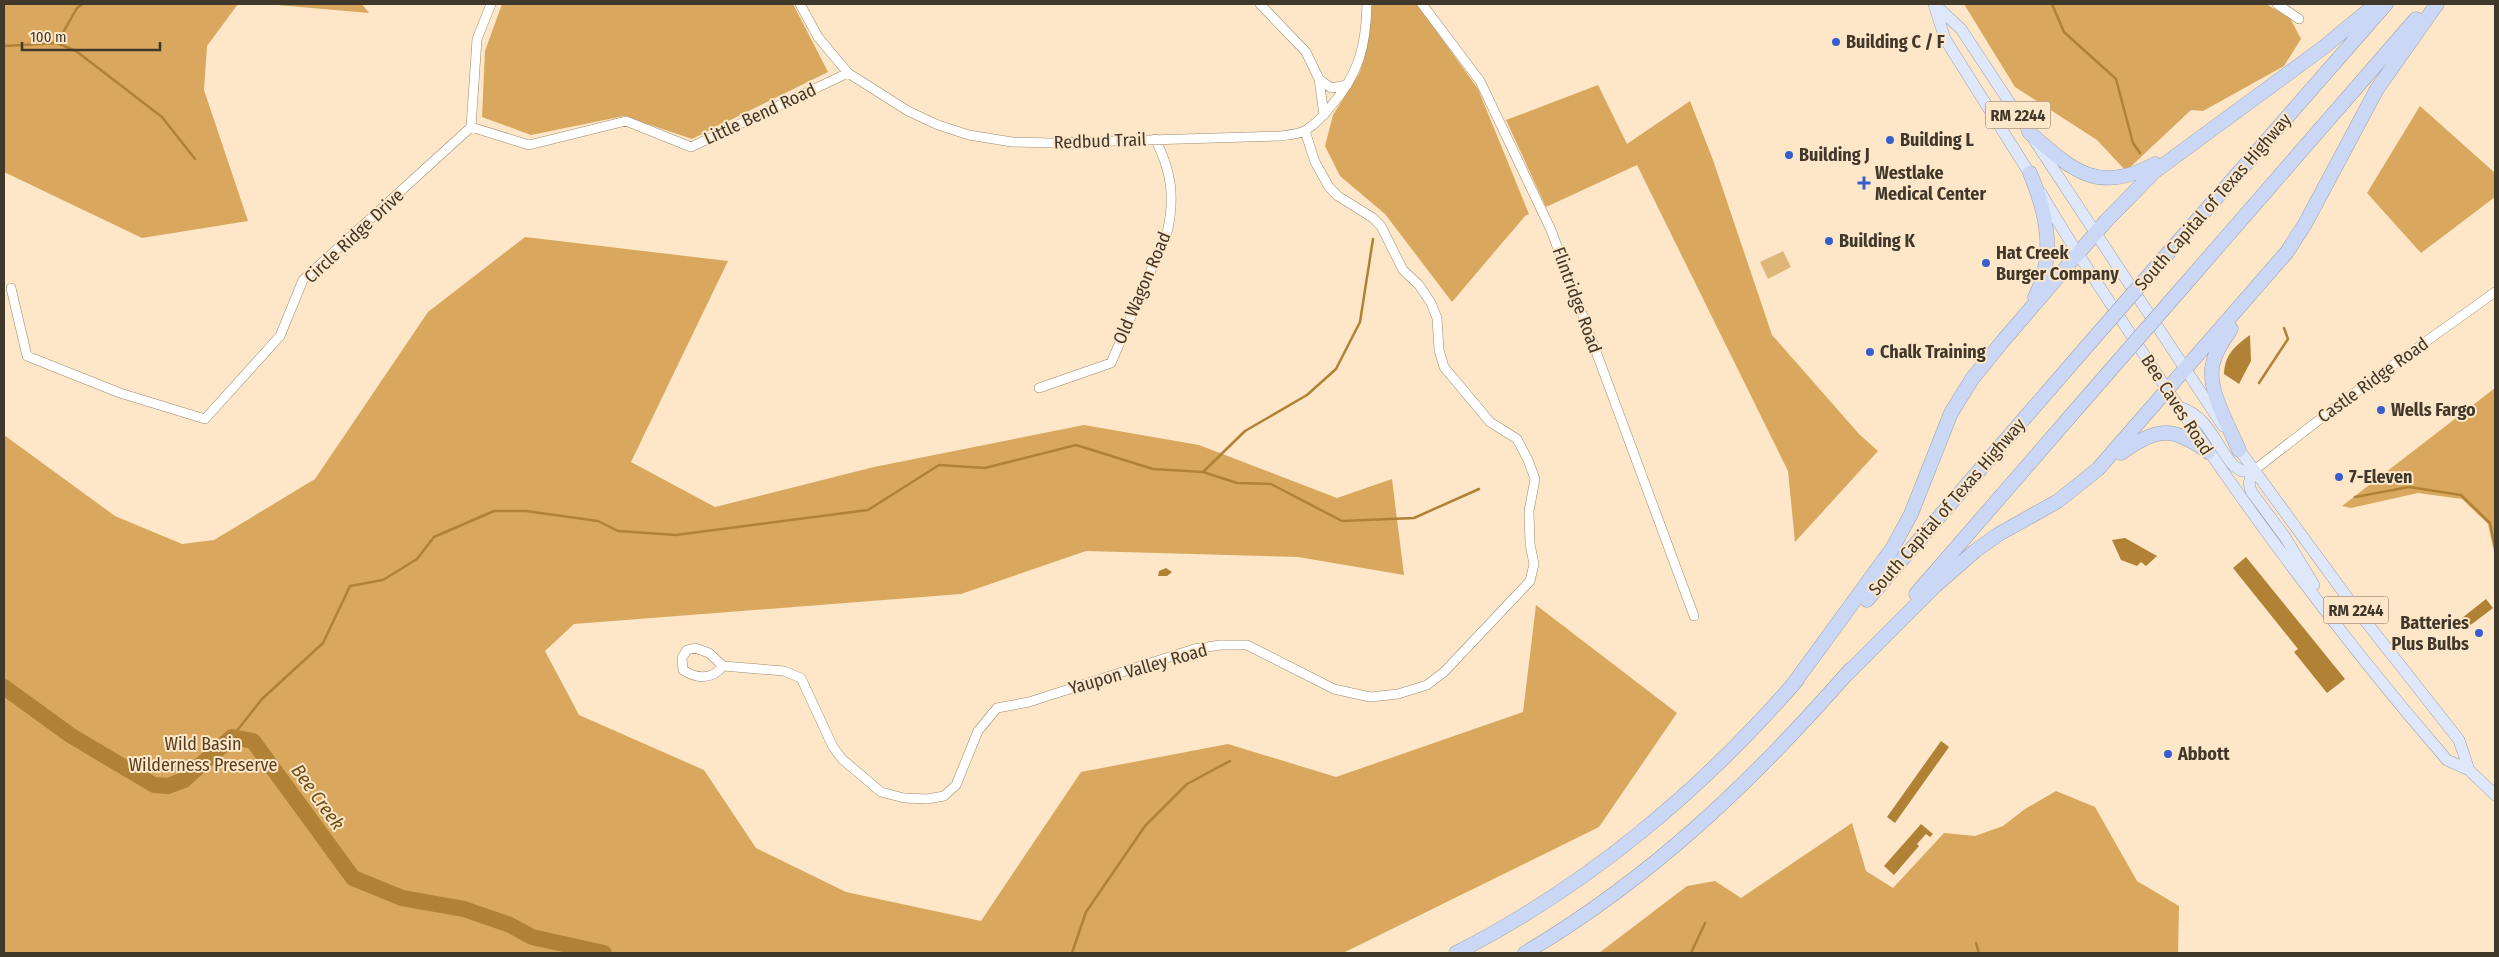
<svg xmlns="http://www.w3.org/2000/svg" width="2499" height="957" viewBox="0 0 2499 957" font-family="'Fira Sans Condensed',sans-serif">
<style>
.green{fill:#deb67a}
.forest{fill:#d9a85e}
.water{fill:#b18236}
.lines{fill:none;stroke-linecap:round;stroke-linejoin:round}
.stream{stroke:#b18236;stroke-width:2.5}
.river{stroke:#b18236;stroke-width:16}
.minor-casing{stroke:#9d896c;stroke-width:10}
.major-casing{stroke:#9aa0af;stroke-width:12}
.highway-casing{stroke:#9aa0af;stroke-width:15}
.minor{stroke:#fff;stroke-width:9}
.major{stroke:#dfe8fa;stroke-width:11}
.highway{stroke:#cad8f6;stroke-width:14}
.highway-bridge-casing{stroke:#9aa0af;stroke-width:15;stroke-linecap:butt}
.highway-bridge{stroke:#cad8f6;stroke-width:14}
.poi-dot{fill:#365ece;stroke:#fde7c8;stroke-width:2}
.labels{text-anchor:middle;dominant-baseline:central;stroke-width:4;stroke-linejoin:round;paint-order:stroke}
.shield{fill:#fde7c8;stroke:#796c5b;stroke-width:1}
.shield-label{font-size:16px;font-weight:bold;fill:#41382c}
.poi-label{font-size:18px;font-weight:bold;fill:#41382c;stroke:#fde7c8;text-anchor:start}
.street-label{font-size:18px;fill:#41382c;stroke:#fde7c8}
.park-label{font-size:18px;fill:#543f1f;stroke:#fde7c8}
.water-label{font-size:19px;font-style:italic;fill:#6f4e16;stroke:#fde7c8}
</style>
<rect width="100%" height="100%" fill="#fde7c8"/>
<path class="green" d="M1783,251L1791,267L1768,279L1760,262Z"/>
<path class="forest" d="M4,4H238L207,46L204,90L248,221L142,238L4,172Z
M266,4H362L369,13Z
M502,4H793L828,72L692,139L624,116L531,135L482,117L485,51Z
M1370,4H1417L1478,89L1529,214L1525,216L1452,302L1385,214L1340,176L1325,146L1333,115L1360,72L1368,41Z
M1964,4H2266L2290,18L2301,39L2284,66L2203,111L2191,110L2126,171L2097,140L2015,87Z
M1598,85L1627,144L1690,101L1713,160L1772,335L1859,434L1878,451L1795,542L1788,471L1637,165L1546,207L1506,120Z
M2420,106L2495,173V197L2421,253L2367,193Z
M525,237L728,261L631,462L715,507L874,467L1084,425L1199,445L1337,498L1392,479L1404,575L1298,557L1086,551L961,594L574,624L545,651L579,715L704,770L756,848L846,892L981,921L1081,772L1228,744L1336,777L1523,712L1536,605L1677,713L1599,827L1343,953H4V435L115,516L182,544L214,540L315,479L428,312Z
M2495,388V557L2488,524L2462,499L2418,493L2351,508L2342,506Z
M2056,791L2095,807L2137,881L2179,906L2178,953H1599L1687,886L1715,881L1741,898L1852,823L1866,871L1893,888L1944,833L1975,836L2003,826L2025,809Z"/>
<path class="water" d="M2250,335L2251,361L2239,384L2224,374C2225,354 2235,346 2250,335Z
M2125,538L2157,556L2146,566L2141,562L2137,566L2121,560L2112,540Z
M2246,557L2345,679L2327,693L2294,652L2298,649L2233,568Z
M1166,568L1172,572L1167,576H1158L1159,571Z
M2486,599L2493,608L2468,627L2462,618Z
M1941,741L1949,747L1895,823L1887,817Z
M1921,824L1933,834L1930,837L1926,834L1917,844L1919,846L1894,875L1884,866Z"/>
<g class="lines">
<path class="stream" d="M2052,4L2064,32L2116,79L2133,143L2140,153
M57,43L77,8L83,4
M4,46L57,43L76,51L162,117L195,159
M2259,383L2288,339L2284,328
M1203,472L1245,431L1307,395L1336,369L1360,322L1373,239
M2355,497L2409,487L2461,495L2490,523L2495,547
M232,737L262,699L323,643L350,586L383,580L417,559L434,537L494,511H526L598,521L618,531L676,535L868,510L939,465L985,468L1076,445L1153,469L1203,472L1237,483L1271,484L1342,521L1414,518L1479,489
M1976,943L1979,953
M1072,953L1086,912L1145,826L1187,784L1230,761
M1691,953L1705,923"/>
<path class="river" d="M4,687L70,735L154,785L168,786L184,780L232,737L253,741L353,878L402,898L464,909L510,925L532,937L604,953"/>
<g class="minor-casing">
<path id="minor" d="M800,4L818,37L848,73L908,111L938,125L969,135L1012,142L1051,143L1280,136C1288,135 1300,134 1306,130C1316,124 1324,115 1331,106C1359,74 1366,46 1367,4
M1260,4L1306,52L1319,79L1324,115
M1422,4L1480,81L1551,230L1694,616
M2277,4L2299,19
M1319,79L1331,88L1347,85
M471,127L529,145L626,121L691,147L848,73
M11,288L27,356L120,393L205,419L280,336L303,280L471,127L477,39L491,4
M1039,388L1111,363L1167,233C1175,199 1172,171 1155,139
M2253,471L2346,399L2495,292
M723,666C712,680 697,679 683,670L682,658L687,650L695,648L709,653L723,666L784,671L801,678L833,747L842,759L881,792L904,798L927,799L944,796L956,785L978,731L997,708L1029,702L1194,649L1220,645H1247L1334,689L1370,697L1398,694L1427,685L1444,672L1530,581L1534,564L1530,544L1529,511L1535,479L1528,460L1517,439L1490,422L1444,367L1439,350L1437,318L1431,303L1419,285L1403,270L1381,226L1373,218L1338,196L1329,187L1315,162L1305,131"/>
</g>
<g class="major-casing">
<path id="major" d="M1934,4L1945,39L2033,179
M1934,4L1961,29L2223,426
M2041,193C2073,249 2110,302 2145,356C2237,497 2337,633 2447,760L2469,770L2495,795
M2179,407C2209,416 2215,445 2234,466L2242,471H2253
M2235,444L2352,604L2459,740L2469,770
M2253,471L2249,483L2251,491L2285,537L2314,585"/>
</g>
<g class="highway-casing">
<path id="highway" d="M2029,132C2072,170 2097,195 2155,164
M2030,173C2047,213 2056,256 2035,297
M2163,259L2386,4
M2182,288L2416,19
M2231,329C2224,339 2216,350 2213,363C2206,388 2229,426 2239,450
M2121,453C2157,428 2172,425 2208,452
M1916,594L2107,374
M1867,600L2088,345
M1846,675L1935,586L1975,551L1999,534L2058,501L2098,469L2287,252L2305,224L2377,89L2437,4
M1792,686L1892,549L1911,514L1951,413L1972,379L2002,342L2106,221L2154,172L2324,47L2376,4
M1456,953C1586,887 1702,790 1797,680
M1525,953C1653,877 1754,780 1851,669"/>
</g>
<use href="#minor" class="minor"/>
<use href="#major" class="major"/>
<use href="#highway" class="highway"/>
<g class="highway-bridge-casing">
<path id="highway-bridge" d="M2088,345L2163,259
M2107,374L2182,288"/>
</g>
<use href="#highway-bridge" class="highway-bridge"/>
</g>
<g class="poi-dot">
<circle cx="1836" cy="42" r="5"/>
<circle cx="1890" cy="140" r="5"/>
<circle cx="1789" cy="155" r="5"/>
<path d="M1861.5 175.5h5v5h5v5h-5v5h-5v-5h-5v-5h5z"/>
<circle cx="1829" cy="241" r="5"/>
<circle cx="1986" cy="263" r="5"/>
<circle cx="1870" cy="352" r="5"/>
<circle cx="2381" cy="410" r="5"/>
<circle cx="2339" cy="477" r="5"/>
<circle cx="2479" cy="633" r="5"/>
<circle cx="2168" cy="754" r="5"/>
</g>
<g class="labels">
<g class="shield">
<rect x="1985.5" y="101.5" width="65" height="27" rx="4"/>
<rect x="2323.5" y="596.5" width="65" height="27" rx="4"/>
</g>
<g class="shield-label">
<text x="2018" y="115">RM 2244</text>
<text x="2356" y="610">RM 2244</text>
</g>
<g class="poi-label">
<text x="1846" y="42">Building C / F</text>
<text x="1900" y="140">Building L</text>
<text x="1799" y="155">Building J</text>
<text x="1875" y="173">Westlake<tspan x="1875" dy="21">Medical Center</tspan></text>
<text x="1839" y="241">Building K</text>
<text x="1996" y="253">Hat Creek<tspan x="1996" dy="21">Burger Company</tspan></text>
<text x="1880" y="352">Chalk Training</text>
<text x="2391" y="410">Wells Fargo</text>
<text x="2349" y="477">7-Eleven</text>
<text x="2469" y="623" text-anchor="end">Batteries<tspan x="2469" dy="21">Plus Bulbs</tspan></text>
<text x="2178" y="754">Abbott</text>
</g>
<g class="street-label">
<text transform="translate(760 114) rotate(-25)">Little Bend Road</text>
<text transform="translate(1100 141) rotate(-2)">Redbud Trail</text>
<text transform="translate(2213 202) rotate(-49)">South Capital of Texas Highway</text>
<text transform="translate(354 236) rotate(-43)">Circle Ridge Drive</text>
<text transform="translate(1142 288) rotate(-67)">Old Wagon Road</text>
<text transform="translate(1577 300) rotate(70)">Flintridge Road</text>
<text transform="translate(2373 380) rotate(-36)">Castle Ridge Road</text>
<text transform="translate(2177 405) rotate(57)">Bee Caves Road</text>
<text transform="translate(1947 507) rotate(-49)">South Capital of Texas Highway</text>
<text transform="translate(1138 669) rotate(-16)">Yaupon Valley Road</text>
</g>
<g class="park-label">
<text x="203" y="744">Wild Basin<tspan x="203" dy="21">Wilderness Preserve</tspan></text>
</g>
<g class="water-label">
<text transform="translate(318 797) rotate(54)">Bee Creek</text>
</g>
</g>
<rect width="2499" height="957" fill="none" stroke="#41382c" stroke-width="10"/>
<path d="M22 42v8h138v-8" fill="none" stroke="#41382c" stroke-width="2.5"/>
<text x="30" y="42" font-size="15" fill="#41382c" stroke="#fde7c8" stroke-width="4" paint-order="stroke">100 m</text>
</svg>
